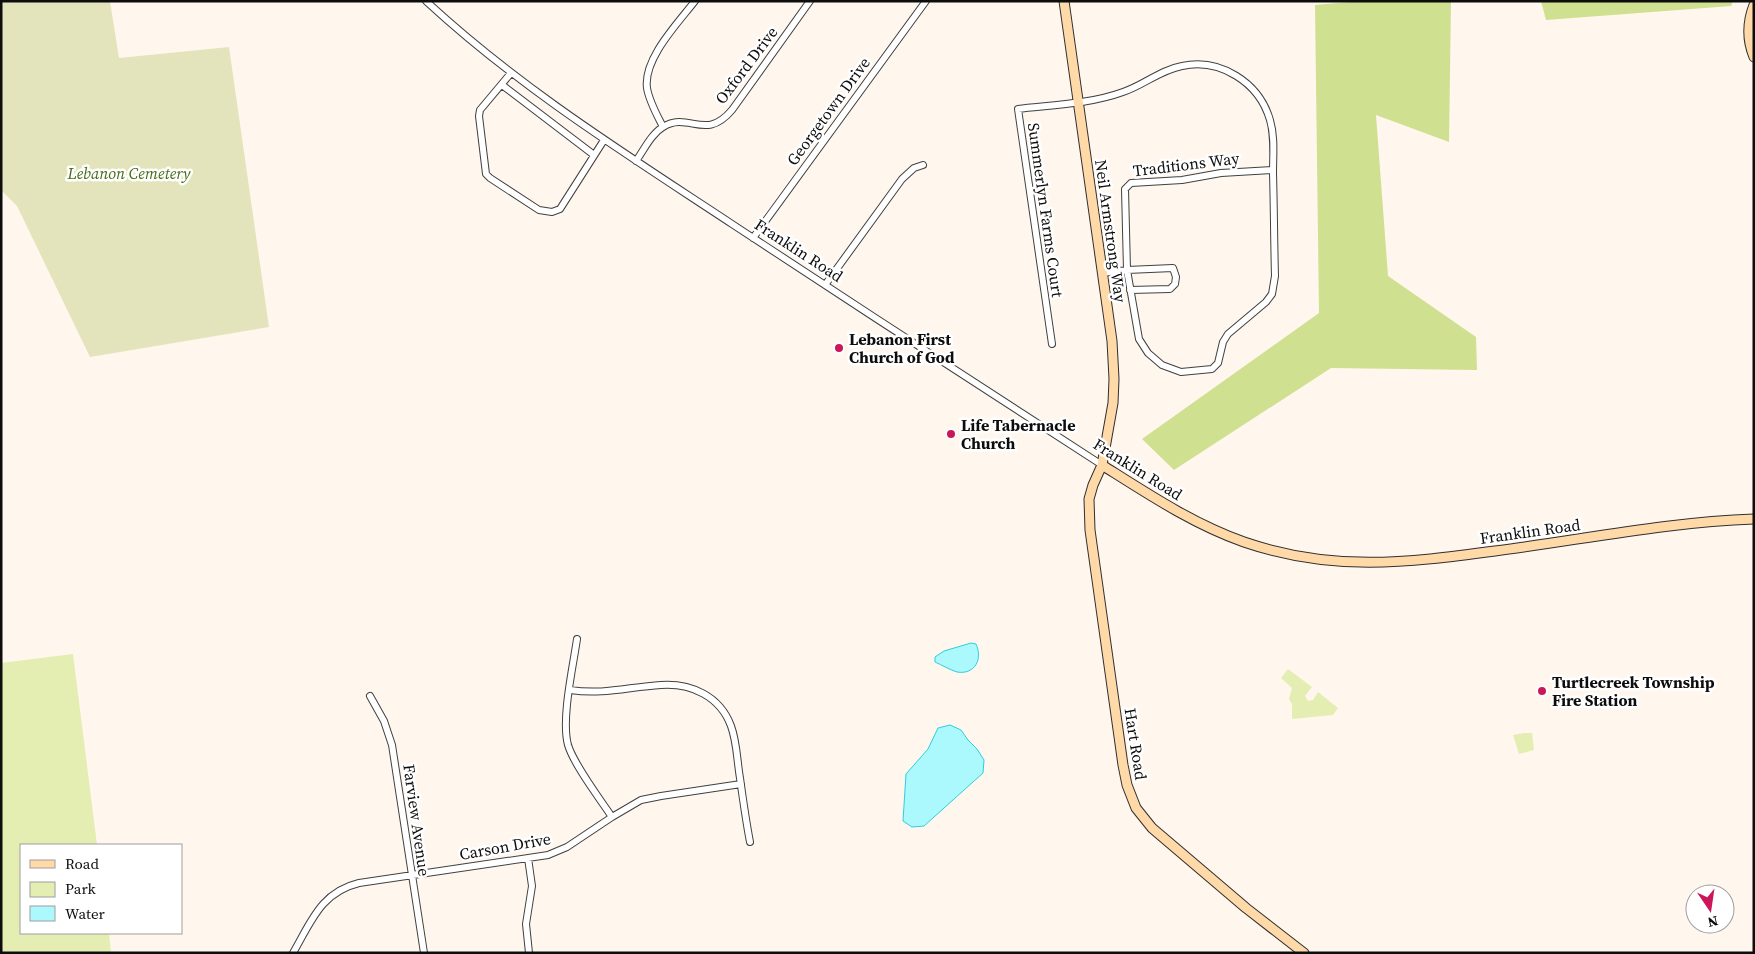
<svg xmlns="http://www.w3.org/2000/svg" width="1755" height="954" viewBox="0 0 1755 954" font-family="'Source Serif 4',serif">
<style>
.green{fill:#e5eeb2}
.forest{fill:#cfe090}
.cemetery{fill:#e4e4bc}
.water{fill:#acf9fd;stroke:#2bd0dc}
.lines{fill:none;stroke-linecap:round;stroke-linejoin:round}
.street-casing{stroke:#404040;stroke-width:8}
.secondary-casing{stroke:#2f2f2f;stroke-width:11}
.street{stroke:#fff;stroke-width:6}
.secondary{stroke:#ffd9a8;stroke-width:9}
.poi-dot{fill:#cc165b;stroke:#fff;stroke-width:2}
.labels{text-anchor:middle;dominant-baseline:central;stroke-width:5;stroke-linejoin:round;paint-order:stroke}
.street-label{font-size:16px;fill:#0d0d0d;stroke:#fff}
.park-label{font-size:16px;font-style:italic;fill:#456c16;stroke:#fff}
.poi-label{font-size:16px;font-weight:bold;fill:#0d0d0d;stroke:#fff;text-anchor:start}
</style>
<rect width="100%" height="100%" fill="#fff6ed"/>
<path class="green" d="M73,654L97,845H21V933H109L111,953H1V663Z
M1288,669L1312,687L1305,696L1308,701L1313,700L1318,692L1338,708L1333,715L1292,719V704L1289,699L1292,688L1281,678Z
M1524,733H1532L1534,750L1519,754L1513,735Z"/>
<path class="forest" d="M1361,1H1451L1449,142L1376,115L1388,276L1476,337L1477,370L1331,368L1174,470L1142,439L1319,313L1315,5Z
M1541,1H1733L1731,6L1546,20Z"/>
<path class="cemetery" d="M1,1H110L119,58L229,47L269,327L90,357L17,206L1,190Z"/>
<path class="water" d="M971,643L976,644C983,659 975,675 957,672C950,670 942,665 935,662V657L944,651Z
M950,725L961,730L968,740L977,749L984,760L983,773L924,826L912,827L903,821L906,774L928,749L938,728Z"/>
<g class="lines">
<g class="street-casing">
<path id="street" d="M426,1C520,88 626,154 732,224C855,305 978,385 1102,465
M511,73L480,110L479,116L486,174L490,178L539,210L552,212L560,209L604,140
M502,85L594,155
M663,127C657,115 649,101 647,88C643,59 678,23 695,1
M636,161C644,150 651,134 663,127C689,111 705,142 732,110L810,1
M753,238L926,1
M825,285L902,179L914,168L923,165
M1130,290L1170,289L1175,284L1176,277L1173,268L1127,270L1125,189L1131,183L1182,180L1221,173L1273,170
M1052,344L1018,109C1052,105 1090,104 1123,92C1144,85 1160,70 1182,66C1220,58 1259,82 1270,120C1275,137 1273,155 1273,173C1274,207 1274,241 1275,276L1272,294L1266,302L1228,334L1223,342L1218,363L1212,369L1181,372L1162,365L1148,353L1139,339L1127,270L1102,273
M577,639C573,667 561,719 568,745C574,765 600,799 612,817
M570,690C604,695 628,687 661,685C691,683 720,696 731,726C737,742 737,761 740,778C743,800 746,821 750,842
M370,696L384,721L392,745L424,953
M528,858L532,886L526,924L529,953
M293,953C311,922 321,892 359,883L548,855L567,847L612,817L641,800L661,796L741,784"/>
</g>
<g class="secondary-casing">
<path id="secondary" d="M1064,1L1112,341L1114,379L1113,403L1102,465L1093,485L1089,499L1090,530L1123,765L1127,785L1136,808L1152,828L1246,908L1304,953
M1754,5C1747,23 1747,40 1754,57
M1102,465C1148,494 1193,524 1244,542C1332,572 1406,563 1495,551C1581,540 1667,522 1754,519"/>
</g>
<use href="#street" class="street"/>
<use href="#secondary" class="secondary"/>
</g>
<g class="poi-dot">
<circle cx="839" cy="348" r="5"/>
<circle cx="951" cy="434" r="5"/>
<circle cx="1542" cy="691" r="5"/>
</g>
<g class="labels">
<g class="street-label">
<text transform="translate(746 65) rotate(-53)">Oxford Drive</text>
<text transform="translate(828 111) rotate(-54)">Georgetown Drive</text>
<text transform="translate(1186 164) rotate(-7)">Traditions Way</text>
<text transform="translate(1046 210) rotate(82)">Summerlyn Farms Court</text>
<text transform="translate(1111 231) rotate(82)">Neil Armstrong Way</text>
<text transform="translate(799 250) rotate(33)">Franklin Road</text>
<text transform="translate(1138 469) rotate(32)">Franklin Road</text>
<text transform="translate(1530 531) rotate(-8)">Franklin Road</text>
<text transform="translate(1136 744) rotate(81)">Hart Road</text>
<text transform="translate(417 820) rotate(82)">Farview Avenue</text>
<text transform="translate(505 846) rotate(-10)">Carson Drive</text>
</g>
<g class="park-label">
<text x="129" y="173">Lebanon Cemetery</text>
</g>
<g class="poi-label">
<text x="849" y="339">Lebanon First<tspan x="849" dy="18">Church of God</tspan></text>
<text x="961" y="425">Life Tabernacle<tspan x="961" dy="18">Church</tspan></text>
<text x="1552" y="682">Turtlecreek Township<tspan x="1552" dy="18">Fire Station</tspan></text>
</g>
</g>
<rect width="1755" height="954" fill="none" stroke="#0d0d0d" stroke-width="5"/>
<rect x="20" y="844" width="162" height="90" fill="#ffffff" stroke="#9e9e9e"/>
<rect x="30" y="860" width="25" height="8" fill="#ffd9a8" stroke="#9e9e9e"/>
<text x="65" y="869" font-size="15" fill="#0d0d0d">Road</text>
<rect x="30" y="882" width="25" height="15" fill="#e5eeb2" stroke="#9e9e9e"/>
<text x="65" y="894" font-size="15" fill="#0d0d0d">Park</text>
<rect x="30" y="906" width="25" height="15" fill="#acf9fd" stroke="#9e9e9e"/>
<text x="65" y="919" font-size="15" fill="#0d0d0d">Water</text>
<g transform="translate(1710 909) rotate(167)"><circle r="24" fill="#ffffff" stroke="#9e9e9e"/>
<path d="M0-4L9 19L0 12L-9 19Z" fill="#cc165b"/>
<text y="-8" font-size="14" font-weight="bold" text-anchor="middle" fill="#0d0d0d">N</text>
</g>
</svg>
